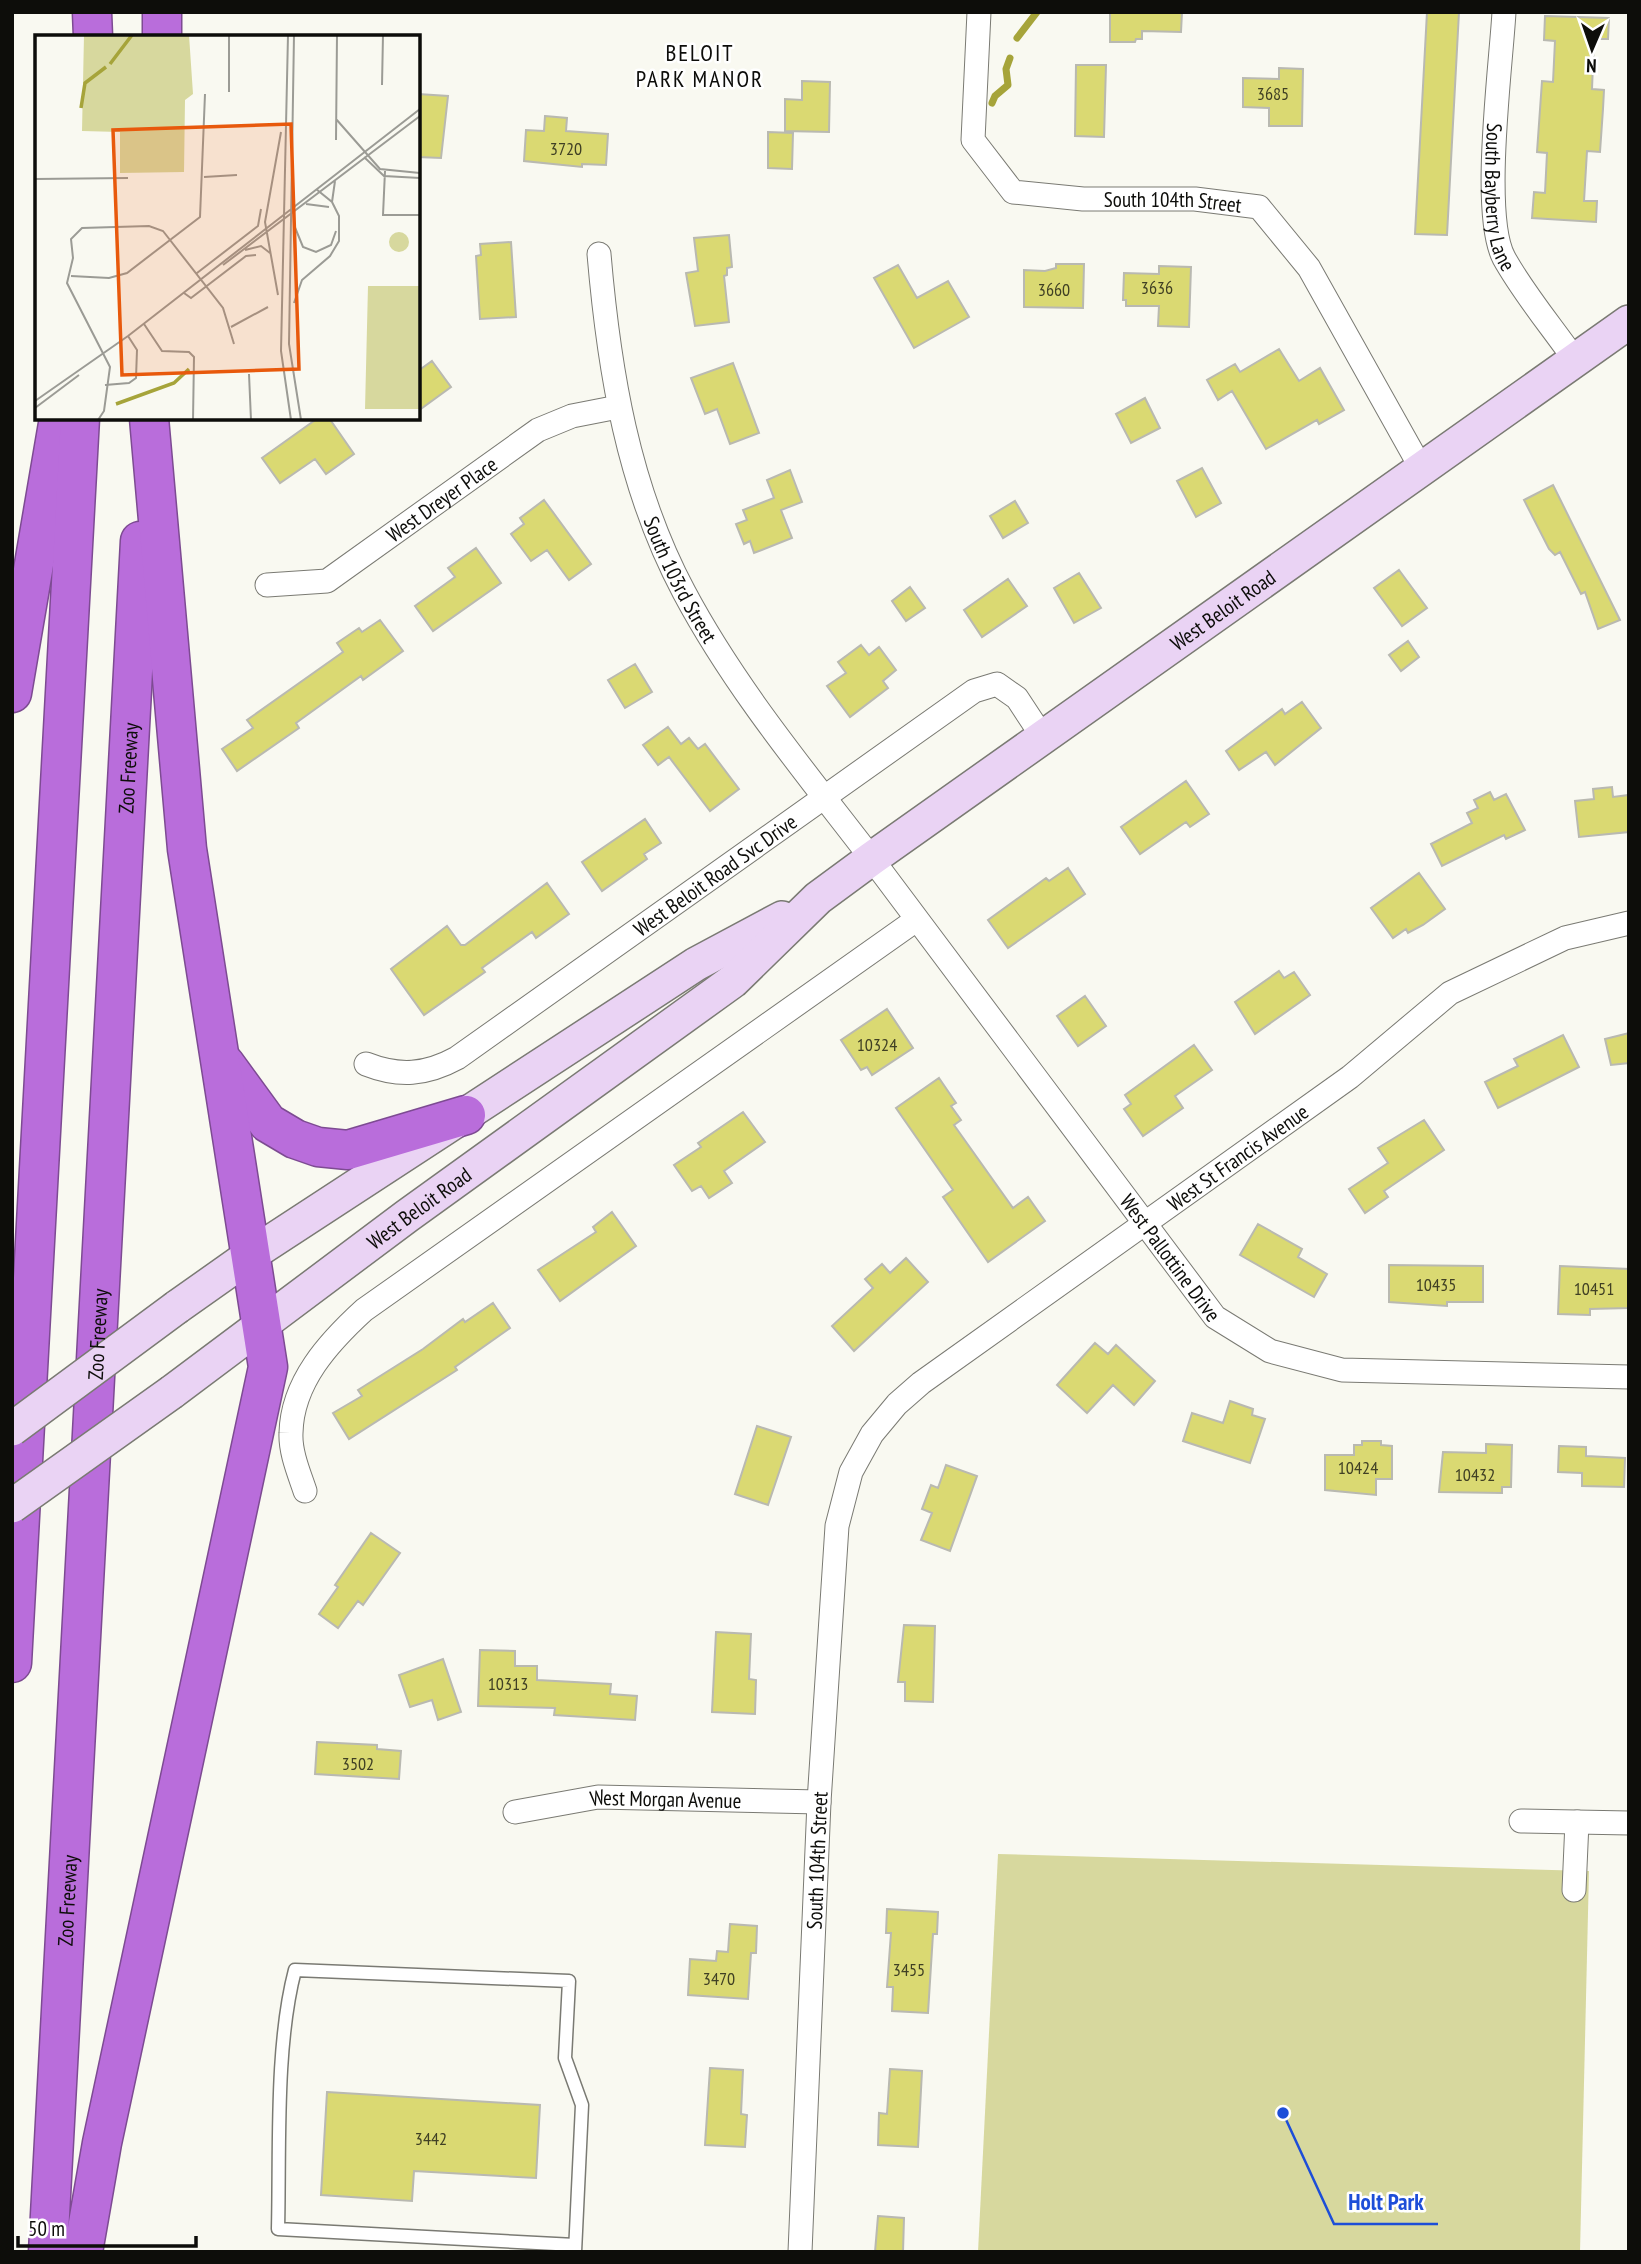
<svg xmlns="http://www.w3.org/2000/svg" width="1641" height="2264" viewBox="0 0 1641 2264" font-family="'PT Sans Narrow',sans-serif">
<style>
.green{fill:#d7d89e}
.lines{fill:none;stroke-linecap:round;stroke-linejoin:round}
.stream{stroke:#a6a43a;stroke-width:7}
.building{fill:#dad972;stroke:#b9b9b1;stroke-width:2}
.service-casing{stroke:#7a7a73;stroke-width:15}
.minor-casing{stroke:#7a7a73;stroke-width:25}
.secondary-casing{stroke:#7a7a73;stroke-width:36}
.motorway-casing{stroke:#7d4b92;stroke-width:41}
.service{stroke:#fff;stroke-width:12}
.minor{stroke:#fff;stroke-width:23}
.secondary{stroke:#ead3f4;stroke-width:33}
.motorway{stroke:#b96ddb;stroke-width:38}
.secondary-bridge-casing{stroke:#7a7a73;stroke-width:36;stroke-linecap:butt}
.secondary-bridge{stroke:#ead3f4;stroke-width:33}
.labels{text-anchor:middle;dominant-baseline:central;stroke-width:5;stroke-linejoin:round;paint-order:stroke}
.number-label{font-size:18px;fill:#404024}
.street-label{font-size:21px;fill:#0d0d0a;stroke:#fff}
.neighbourhood-label{font-size:23px;letter-spacing:2px;fill:#0d0d0a;stroke:#fff}
.inset-river{fill:none;stroke:#a6a43a;stroke-width:3.5}
.inset-road{fill:none;stroke:#9b9b95;stroke-width:2}
.view{fill:#e8590c;fill-opacity:0.15;stroke:#e8590c;stroke-width:3.5}
.inset-edge{fill:none;stroke:#0d0d0a;stroke-width:3.5}
.leader{fill:none;stroke:#1d4ed8;stroke-width:2.5}
.callout-dot{fill:#1d4ed8;stroke:#fff;stroke-width:2.5}
.callout-label{font-size:23px;text-anchor:middle;font-weight:bold;fill:#1d4ed8;stroke:#fff;stroke-width:5;stroke-linejoin:round;paint-order:stroke}
</style>
<rect width="100%" height="100%" fill="#f9f9f1"/>
<path class="green" d="M998,1854L1589,1871L1580,2252H978Z"/>
<g class="lines">
<path class="stream" d="M1017,38L1037,12
M992,103L995,96L1008,85L1006,69L1010,58"/>
</g>
<path class="building" d="M1110,12H1182L1181,32L1142,31V39H1136L1135,42H1110Z
M1427,12H1459L1447,235L1415,234Z
M1545,16L1609,18L1608,39H1594L1592,89L1604,90L1603,109L1600,152L1587,151L1584,201H1597L1596,222L1532,218L1534,192L1545,193L1547,153L1537,152L1542,81L1553,82L1555,41L1544,40Z
M1076,65H1106L1104,137L1075,136Z
M1279,68L1303,69L1302,126H1269V108L1243,107V78L1279,79Z
M802,81L830,82L829,132L785,131V99L802,100Z
M418,94L448,96L441,158L418,157Z
M545,116L567,118L566,131L608,134L606,165L582,164V167L524,161L526,130L544,131Z
M768,132L793,133L792,169L768,168Z
M729,235L732,267L727,268V275L724,276L729,322L695,326L686,273L698,271L694,238Z
M511,242L516,317L480,319L476,256L481,255L480,244Z
M1056,264H1084L1083,308L1024,307V270L1045,271L1056,268Z
M898,265L917,298L948,281L969,317L914,348L874,278Z
M1159,266L1191,267L1189,327L1158,326L1159,306H1126V300H1123L1124,273L1159,274Z
M1279,349L1299,381L1320,368L1344,410L1319,424L1317,420L1266,449L1232,391L1218,400L1207,380L1235,364L1240,372Z
M432,361L451,387L418,411V371Z
M733,363L759,433L730,444L717,409L705,414L691,378Z
M1145,398L1160,428L1131,443L1116,414Z
M318,418H329L354,454L326,474L315,459L280,483L262,458Z
M1202,468L1221,503L1196,517L1177,481Z
M790,470L802,502L781,510L792,538L754,553L750,541L744,544L736,524L747,520L743,510L774,498L767,480Z
M1553,485L1620,620L1598,629L1585,592L1581,594L1560,552L1555,555L1549,549L1524,500Z
M544,500L591,564L569,580L547,550L531,561L511,534L524,524L520,518Z
M1015,501L1028,523L1003,538L990,516Z
M476,548L501,583L433,631L415,606L455,577L448,568Z
M1399,570L1427,608L1402,626L1374,588Z
M1079,573L1101,608L1074,623L1054,588Z
M1008,579L1027,606L982,637L964,610Z
M910,587L925,608L906,621L892,601Z
M380,620L403,651L363,680L361,676L296,723L299,728L237,771L222,749L253,728L247,720L343,652L337,643L359,628L362,632Z
M1408,641L1419,657L1401,671L1389,655Z
M861,645L869,655L879,647L896,670L883,681L888,688L850,717L827,686L846,673L838,662Z
M635,664L652,692L625,708L608,680Z
M1302,702L1321,728L1275,765L1266,752L1239,770L1226,751L1282,709L1285,714Z
M668,727L681,744L689,738L698,749L705,744L739,789L710,811L669,757L658,765L643,745Z
M1186,781L1209,814L1190,827L1186,822L1140,854L1121,827Z
M1612,787L1613,797L1629,795V832L1579,837L1575,801L1594,799L1593,789Z
M1490,792L1494,800L1506,794L1525,830L1506,839L1504,835L1442,866L1431,844L1472,823L1467,813L1478,808L1474,800Z
M645,819L661,843L644,854L647,859L602,891L582,862Z
M1068,868L1085,894L1008,948L988,920L1046,878L1049,881Z
M1419,873L1445,909L1423,925L1408,933L1406,929L1393,938L1371,908Z
M547,883L569,914L536,938L532,932L482,968L485,972L424,1015L391,969L447,926L461,945H465Z
M1279,971L1284,978L1294,972L1310,995L1255,1034L1235,1002Z
M1085,996L1106,1026L1078,1046L1057,1016Z
M887,1009L913,1048L872,1075L867,1067L861,1070L841,1040Z
M1629,1033V1063L1611,1065L1605,1039Z
M1563,1035L1579,1067L1498,1108L1485,1082L1518,1066L1514,1059Z
M1194,1045L1212,1070L1175,1096L1183,1108L1143,1136L1124,1109L1131,1104L1125,1095Z
M939,1078L956,1103L951,1106L961,1120L954,1125L1013,1208L1028,1197L1045,1221L988,1262L943,1197L953,1190L896,1108Z
M743,1112L765,1142L724,1171L732,1183L709,1198L701,1186L692,1191L674,1165L701,1147L698,1143Z
M1424,1120L1444,1150L1384,1191L1388,1197L1365,1213L1349,1189L1388,1163L1378,1148Z
M612,1212L636,1246L560,1301L538,1270L596,1232L593,1227Z
M1258,1224L1302,1249L1298,1257L1327,1274L1314,1297L1240,1255Z
M906,1258L928,1282L854,1351L832,1326L873,1288L865,1279L882,1264L890,1273Z
M1389,1265L1483,1266V1302H1447V1306L1389,1302Z
M1560,1266L1629,1269V1308L1590,1309V1315L1558,1314Z
M493,1303L510,1328L455,1367L457,1370L349,1439L333,1413L362,1396L358,1390L423,1349L463,1319L465,1322Z
M1095,1343L1108,1354L1116,1345L1155,1381L1134,1405L1113,1385L1087,1413L1057,1385Z
M1230,1401L1253,1409L1252,1415L1265,1419L1250,1463L1183,1441L1192,1413L1223,1423Z
M757,1426L791,1437L768,1505L735,1494Z
M1362,1441H1381V1445L1392,1446V1479H1376V1495L1325,1490V1455H1354V1445H1362Z
M1486,1444L1512,1445L1511,1487H1502V1493L1439,1492L1443,1452L1486,1453Z
M1559,1446L1586,1447V1456L1625,1458L1624,1487L1582,1486V1473L1558,1472Z
M946,1465L977,1476L950,1551L921,1540L932,1513L922,1509L931,1485L938,1488Z
M371,1533L400,1553L363,1605L358,1601L338,1628L319,1614L338,1587L335,1585Z
M904,1625L935,1626L933,1702L905,1701V1682H898Z
M716,1632L751,1634L749,1679L756,1680L755,1714L712,1712Z
M480,1650L515,1651V1666H537V1680L611,1684L610,1694L637,1696L635,1720L554,1715L555,1708L478,1706Z
M443,1659L461,1712L438,1720L432,1700L410,1707L399,1675Z
M317,1742L377,1745V1749L401,1751L399,1779L315,1774Z
M887,1909L938,1912L937,1934H933L928,2013L892,2011L893,1987H887L891,1933H886Z
M730,1924L757,1926L756,1953H751L748,1999L688,1995L690,1959L716,1961L717,1951L728,1952Z
M710,2068L743,2070L741,2114L747,2115L745,2147L705,2145Z
M890,2069L922,2071L918,2147L878,2145L879,2113L887,2114Z
M327,2092L540,2105L536,2178L414,2171L412,2201L321,2195Z
M878,2216L904,2218L903,2252H875Z"/>
<g class="lines">
<g class="service-casing">
<path id="service" d="M575,2252L582,2105L565,2058L569,1981L295,1970C275,2046 280,2150 278,2229L575,2245"/>
</g>
<g class="minor-casing">
<g id="minor">
<path id="s1" d="M979,12L973,140L1013,192L1083,199H1195L1259,207L1309,268L1421,468"/>
<path id="s2" d="M1504,12C1501,66 1481,215 1504,258C1524,294 1552,327 1575,360"/>
<path id="s3" d="M599,254C609,371 628,487 684,592C735,688 806,773 872,859C987,1011 1101,1164 1215,1317L1270,1351L1342,1370L1629,1377"/>
<path id="s4" d="M267,585L327,581L538,430L572,416L618,407"/>
<path id="s5" d="M366,1064C399,1077 426,1075 457,1058L974,691L997,684L1017,698L1042,736"/>
<path d="M305,1491C299,1473 290,1452 291,1433C292,1382 329,1342 364,1310L916,920"/>
<path id="s6" d="M515,1812L598,1797L819,1802"/>
<path d="M1521,1821L1629,1823"/>
<path d="M1574,1890L1577,1822"/>
<path id="s7" d="M800,2252L819,1802L837,1526L851,1472L872,1434L897,1404L921,1383L1350,1077L1450,993L1565,938L1629,923"/>
</g>
</g>
<g class="secondary-casing">
<g id="secondary">
<path d="M177,1307L252,1254L696,964L782,918"/>
<path id="s8" d="M172,1392L407,1216L733,981L818,898L871,859L1629,322"/>
</g>
</g>
<g class="motorway-casing">
<g id="motorway">
<path d="M92,12L93,37"/>
<path d="M162,12V37"/>
<path d="M12,693L59,418"/>
<path d="M225,1064L268,1123L295,1139L318,1147L348,1150L466,1115"/>
<path d="M12,1663L80,418"/>
<path id="s9" d="M48,2252L140,541"/>
<path d="M83,2252L102,2143L268,1367L187,849L149,418"/>
</g>
</g>
<use href="#service" class="service"/>
<use href="#minor" class="minor"/>
<use href="#secondary" class="secondary"/>
<use href="#motorway" class="motorway"/>
<g class="secondary-bridge-casing">
<path id="secondary-bridge" d="M12,1429L177,1307
M12,1506L172,1392"/>
</g>
<use href="#secondary-bridge" class="secondary-bridge"/>
</g>
<g class="labels">
<g class="number-label">
<text x="1273" y="93">3685</text>
<text x="566" y="148">3720</text>
<text x="1157" y="287">3636</text>
<text x="1054" y="289">3660</text>
<text x="877" y="1044">10324</text>
<text x="1436" y="1284">10435</text>
<text x="1594" y="1288">10451</text>
<text x="1358" y="1467">10424</text>
<text x="1475" y="1474">10432</text>
<text x="508" y="1683">10313</text>
<text x="358" y="1763">3502</text>
<text x="909" y="1969">3455</text>
<text x="719" y="1978">3470</text>
<text x="431" y="2138">3442</text>
</g>
<g class="street-label">
<text stroke="none"><textPath href="#s2" startOffset="186">South Bayberry Lane</textPath></text>
<text stroke="none"><textPath href="#s1" startOffset="354">South 104th Street</textPath></text>
<text stroke="none"><textPath href="#s4" startOffset="201">West Dreyer Place</textPath></text>
<text stroke="none"><textPath href="#s3" startOffset="338">South 103rd Street</textPath></text>
<text stroke="none"><textPath href="#s8" startOffset="1311">West Beloit Road</textPath></text>
<text stroke="none"><textPath href="#s9" startOffset="1486">Zoo Freeway</textPath></text>
<text stroke="none"><textPath href="#s5" startOffset="411">West Beloit Road Svc Drive</textPath></text>
<text stroke="none"><textPath href="#s7" startOffset="1286">West St Francis Avenue</textPath></text>
<text stroke="none"><textPath href="#s8" startOffset="308">West Beloit Road</textPath></text>
<text stroke="none"><textPath href="#s3" startOffset="1176">West Pallottine Drive</textPath></text>
<text stroke="none"><textPath href="#s9" startOffset="919">Zoo Freeway</textPath></text>
<text stroke="none"><textPath href="#s6" startOffset="152">West Morgan Avenue</textPath></text>
<text stroke="none"><textPath href="#s7" startOffset="392">South 104th Street</textPath></text>
<text stroke="none"><textPath href="#s9" startOffset="352">Zoo Freeway</textPath></text>
</g>
<g class="neighbourhood-label">
<text x="700" y="52">BELOIT<tspan x="700" dy="26">PARK MANOR</tspan></text>
</g>
</g>
<g transform="translate(35 35)">
<rect width="385" height="385" fill="#f9f9f1"/>
<path d="M49,0H154L158,59L150,65L149,137L85,138V97L47,96ZM354 207a10 10 0 1 1 20 0a10 10 0 1 1-20 0ZM333,251H385V374H330Z" fill="#d7d89e"/>
<path class="inset-river" d="M75,29L97,0M46,73L50,48L71,32M81,369L139,348L154,334"/>
<path class="inset-road" d="M194,0V57M253,0L246,316L256,385M259,0L254,309L266,385M347,50L348,0M385,76V42M301,84L345,134L385,138M301,105L302,0M329,122L349,141L385,143M350,136L348,180H385M169,142L202,140M0,144L93,143M297,167L300,146M271,169L294,172M259,190L268,212L281,217L296,210L301,196M210,215L226,211L235,218M188,230L385,81M162,238L223,191L226,174M36,241L74,243L92,238L165,182L170,59M149,258L156,263L211,221L221,220M243,260L230,187L246,97M259,268L267,245L295,221L304,206V181L297,167L281,154M109,289L127,316L154,317L159,322L158,385M196,292L233,272M214,339L216,385M70,350L94,348L101,343L102,315L93,301M0,366L93,301L385,74M0,373L44,340M63,385L69,376L75,332L32,248L38,223L36,204L47,193L114,191L128,196L188,273L199,309"/>
<path class="view" d="M256,89L264,334L87,340L78,95Z"/>
<rect width="385" height="385" class="inset-edge"/>
</g>
<path class="leader" d="M1283 2113L1334 2224H1438"/>
<circle class="callout-dot" cx="1283" cy="2113" r="7"/>
<g class="callout-label">
<text x="1386" y="2210">Holt Park</text>
</g>
<rect width="1641" height="2264" fill="none" stroke="#0d0d0a" stroke-width="28"/>
<g transform="translate(1592 49) rotate(182)" stroke="#ffffff" stroke-width="5" paint-order="stroke">
<path d="M0-5L12 26L0 18L-12 26Z" fill="#0d0d0a"/>
<text y="-10" font-size="19" font-weight="bold" text-anchor="middle" fill="#0d0d0a">N</text>
</g>
<path d="M18 2236v10h178v-10" fill="none" stroke="#0d0d0a" stroke-width="3.5"/>
<text x="28" y="2236" font-size="21" fill="#0d0d0a" stroke="#ffffff" stroke-width="5" paint-order="stroke">50 m</text>
</svg>
